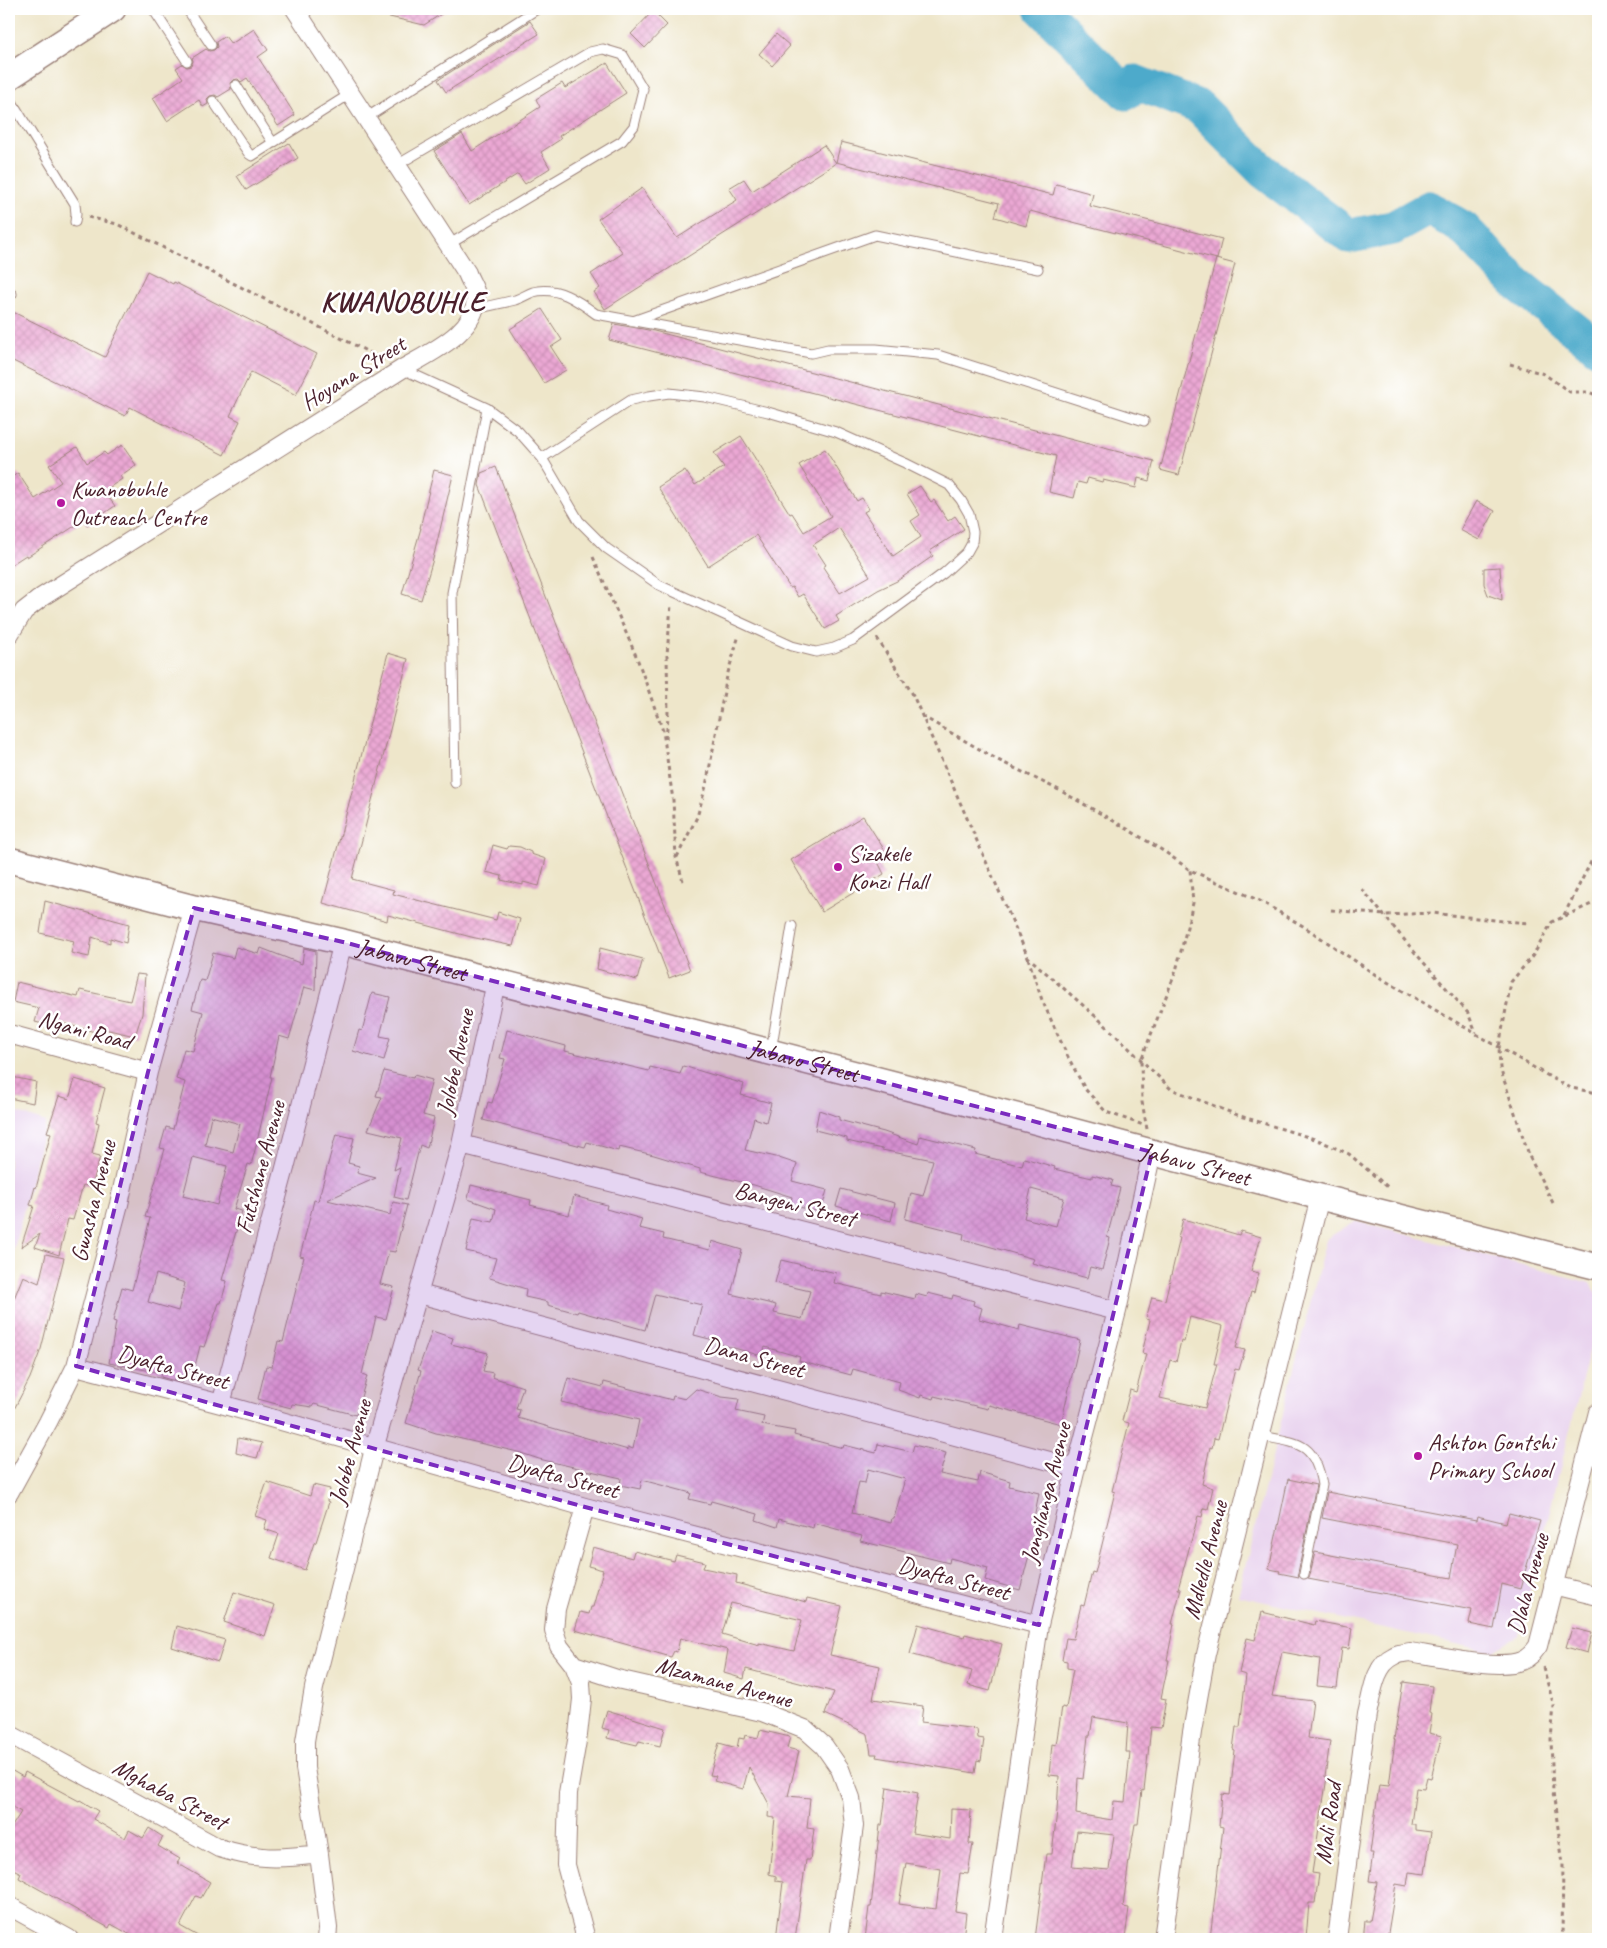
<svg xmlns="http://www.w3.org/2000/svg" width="1607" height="1948" viewBox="0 0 1607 1948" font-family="Caveat,sans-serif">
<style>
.built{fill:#e8d2ee}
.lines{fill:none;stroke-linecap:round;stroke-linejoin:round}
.river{stroke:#4daacb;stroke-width:35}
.building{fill:url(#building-cross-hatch);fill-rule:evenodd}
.lane-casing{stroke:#9c827a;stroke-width:11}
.street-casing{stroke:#9c827a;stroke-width:20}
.secondary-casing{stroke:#9c827a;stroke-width:28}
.path{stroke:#9c827a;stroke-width:3;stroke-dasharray:4 4;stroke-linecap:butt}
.lane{stroke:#fff;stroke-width:9}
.street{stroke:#fff;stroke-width:18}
.secondary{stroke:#fff;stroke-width:25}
.marked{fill:#7b2cbf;fill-opacity:0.2;stroke:#7b2cbf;stroke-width:4;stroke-dasharray:10 6;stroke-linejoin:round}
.poi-dot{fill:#b5179e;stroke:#fff;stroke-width:2}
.labels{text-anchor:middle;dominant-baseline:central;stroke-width:5;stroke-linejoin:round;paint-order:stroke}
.street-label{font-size:24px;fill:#4a1f2b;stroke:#fff}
.poi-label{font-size:24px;fill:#4a1f2b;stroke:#fff;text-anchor:start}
.district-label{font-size:29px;font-weight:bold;letter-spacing:1px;fill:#4a1f2b;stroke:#fff}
</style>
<defs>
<pattern id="building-cross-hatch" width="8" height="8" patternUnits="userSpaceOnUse" patternTransform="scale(1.25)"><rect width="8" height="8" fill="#eba8d4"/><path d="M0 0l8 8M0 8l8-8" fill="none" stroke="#cb90b6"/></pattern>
</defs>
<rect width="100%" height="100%" fill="#fff"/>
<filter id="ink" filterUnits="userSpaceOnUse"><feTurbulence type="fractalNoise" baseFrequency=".02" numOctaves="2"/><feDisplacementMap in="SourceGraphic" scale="10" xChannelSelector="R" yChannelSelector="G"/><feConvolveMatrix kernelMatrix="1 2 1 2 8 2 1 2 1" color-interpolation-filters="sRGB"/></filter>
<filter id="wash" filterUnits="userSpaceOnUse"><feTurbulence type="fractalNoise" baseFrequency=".0096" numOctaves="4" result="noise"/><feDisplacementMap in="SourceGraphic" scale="20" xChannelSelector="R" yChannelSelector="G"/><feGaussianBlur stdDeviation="1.12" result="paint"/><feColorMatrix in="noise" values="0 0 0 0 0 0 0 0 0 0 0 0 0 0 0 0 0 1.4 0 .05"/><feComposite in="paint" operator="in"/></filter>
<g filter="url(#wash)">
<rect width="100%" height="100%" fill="#eee6ca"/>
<path class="built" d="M9,1110L46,1122L9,1269Z
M1355,1221L1591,1283L1598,1297V1317L1519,1635L1493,1652L1238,1596L1326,1239Z"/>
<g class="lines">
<path class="river" d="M1042,9L1126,93L1135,82L1199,107L1263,171L1349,236L1393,228L1429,208L1463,228L1516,283L1598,348"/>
</g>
<g id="blocks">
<path class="building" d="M382,9H449L424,25L381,15Z
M653,11L667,25L645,48L631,34Z
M530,21L539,34L446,92L438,80Z
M254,29L268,50L258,57L295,115L278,126L247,78L241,82L238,79L233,80L230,83L231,89L218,97L215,95L210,96L207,99L208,104L203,107L199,100L167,121L153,98L183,78L176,68L182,64L187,67L191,66L193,61L192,58L206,49L209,51L214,50L217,47L216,42L225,36L231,44Z
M776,34L790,46L772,66L759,54Z
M607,63L626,93L559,136L561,139L541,152L550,168L525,184L518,174L469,205L434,151L462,134L472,151L540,107L536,99L562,83L565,88Z
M841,142L1053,195L1056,184L1093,194L1090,206L1222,239L1217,259L1030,211L1026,226L995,217L999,203L836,162Z
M289,143L298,158L246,190L237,176Z
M824,145L836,163L605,309L594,292L600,288L591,274L623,253L598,219L642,188L677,238L737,200L729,188L744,179L752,191Z
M1216,259L1235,264L1179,475L1160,470Z
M147,271L173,284L174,282L317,354L296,395L251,372L230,416L240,421L224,455L130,407L125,416L9,359V310L105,357Z
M542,309L562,340L551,347L566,370L544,383L510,329Z
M614,324L654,331L1154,461L1149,481L1138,478L1136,488L1103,480L1102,482L1088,478L1086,484L1078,482L1074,498L1049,492L1056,456L609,340Z
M741,436L790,514L792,513L804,532L831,516L799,465L825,449L857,501L862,498L869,509L864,512L893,556L921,537L911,521L920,515L907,494L920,486L931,502L934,500L948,521L955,516L964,529L930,551L933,556L897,581L878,590L836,616L839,621L825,629L803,594L798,597L792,587L790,588L756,535L708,566L658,487L685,470L695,485L724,467L714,453ZM839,528L870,576L840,593L823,567L826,565L813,545Z
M122,445L136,465L120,476L122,479L104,491L115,506L87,525L84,520L27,557L26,555L9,566V531L11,514L9,510V479L18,473L35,499L61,482L49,465L77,447L87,463L104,452L107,455Z
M496,467L690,970L669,978L479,485L481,473Z
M434,470L453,475L433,559L421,600L402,594L421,528H420Z
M1476,501L1495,511L1479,540L1460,530Z
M1500,567L1502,600L1488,595L1484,584V568Z
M388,653L408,659L352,879L394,890L393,894L496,920L498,912L520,919L513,946L471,937L388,915L387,921L323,903Z
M863,816L887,854L877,860L884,874L822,912L791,860Z
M493,845L507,849L509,846L520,847L531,852V854L546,859L539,886L523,882V885L501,880L502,876L486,872Z
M45,901L129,924L126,943L110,938V943L92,937L89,957L71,953L74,941L40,933Z
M236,947L259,954L261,948L302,964L304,948L316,951L315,990L304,987L289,1039L279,1036L270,1077H272L255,1150L251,1165L248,1164L234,1209L242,1211L222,1280L227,1281L221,1303H219L204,1347L200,1346L193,1374L185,1372L182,1383L161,1377L162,1373L109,1363L116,1322L113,1321L122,1287L132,1290L142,1252L150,1218L145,1217L165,1149L160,1148L166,1127L173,1129L185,1082L176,1079L184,1049L193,1051L203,1012L192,1009L200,980L205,981L213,953L233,958ZM211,1116L240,1124L233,1152L205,1145ZM193,1157L227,1166L217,1205L183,1196ZM156,1274L185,1283L178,1311L148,1302Z
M600,948L643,959L637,980L597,969Z
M137,974L145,975L142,1014L135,1036L100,1028L99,1033L65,1024L64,1029L35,1022L39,1008L13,1002L17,982L78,997L80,990L130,1001Z
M372,993L390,997L380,1036L390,1038L384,1060L353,1051L359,1030L362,1031Z
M507,1030L566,1046L565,1051L649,1071L650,1067L680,1074L683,1066L744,1084L741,1095L771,1103L766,1122L754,1118L745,1150L776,1157L797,1164L792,1181L827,1190L821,1212L790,1205L792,1197L754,1185L700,1172V1169L654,1155L619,1147L618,1151L587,1142L585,1147L483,1120L488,1102L492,1103L505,1059L500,1058Z
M384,1071L413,1078L414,1075L432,1080L423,1115L434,1118L427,1148L420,1145L406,1200L394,1197L400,1167L394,1170L402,1138L368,1130L382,1097L376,1096Z
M12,1077L36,1082L33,1103L9,1098Z
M75,1079L105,1088L96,1122L99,1123L92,1154L100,1156L92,1187L83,1185L73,1220L68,1219L59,1255L35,1247L40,1234L21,1247L34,1206L30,1205L35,1187L36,1188L51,1133L47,1132L59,1096L69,1099Z
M819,1110L839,1117V1120L884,1132L918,1144L920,1136L976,1150L975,1154L1022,1166L1024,1158L1055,1167L1054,1169L1092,1178V1175L1113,1180L1111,1186L1120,1188L1107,1237L1110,1238L1102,1270L1090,1267L1087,1278L1032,1263L1034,1259L963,1239L964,1234L905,1219L911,1193L923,1196L933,1160L882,1150V1149L847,1141V1138L815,1130ZM1031,1189L1064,1198L1056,1226L1024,1218Z
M336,1134L354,1138L348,1163L359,1166L357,1173L376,1178L327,1200L390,1215L393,1202L407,1205L395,1252L389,1251L380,1284L394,1287L386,1319L376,1317L362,1374L367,1376L356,1415L314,1404L312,1407L292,1404L291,1408L258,1399L266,1366L272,1367L278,1341L283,1342L304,1257L300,1256L309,1221L314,1200L318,1201Z
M471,1185L531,1200L530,1205L569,1215L574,1196L607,1205L606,1209L642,1219L639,1228L664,1234L663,1239L710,1250L712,1241L742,1250L731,1294L776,1305L774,1313L802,1319L810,1291L775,1283L781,1260L836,1273L834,1283L881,1294V1291L915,1299L916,1294L927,1297L928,1293L952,1299L953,1295L974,1301L973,1305L982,1308L979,1319L1019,1330L1020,1325L1080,1340L1061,1424L989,1405L988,1409L934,1396L933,1399L921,1395L920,1398L898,1390L900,1382L853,1369L851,1375L799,1361L800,1357L765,1347L762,1356L720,1344L721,1342L694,1335L702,1305L655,1294L645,1330L578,1311L577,1313L548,1305V1302L525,1297L526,1289L490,1278L496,1258L466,1251L473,1218L493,1222L496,1209L468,1199Z
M841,1189L895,1203L891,1221L836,1206Z
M1183,1219L1239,1235L1241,1231L1261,1237L1251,1271L1259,1273L1254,1293L1251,1292L1236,1348L1245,1350L1239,1370L1235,1369L1218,1439L1214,1438L1212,1448L1210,1447L1202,1484L1213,1488L1208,1509L1204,1508L1202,1517L1198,1516L1178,1589H1181L1172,1624H1174L1167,1660H1169L1161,1698L1166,1699L1161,1728L1151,1727L1144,1791L1142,1790L1138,1824H1135L1129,1860L1123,1907L1129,1908L1125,1939H1035L1046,1854H1052L1057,1811L1059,1776L1049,1775L1052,1744L1056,1745L1062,1707L1066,1708L1073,1669L1067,1668V1661L1062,1660L1066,1638L1073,1639L1081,1605L1084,1606L1092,1572L1095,1573L1115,1492L1112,1491L1129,1423L1122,1421L1130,1390L1136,1392L1146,1354L1142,1353L1150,1320L1146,1319L1152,1297L1165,1300L1180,1238H1178ZM1190,1317L1223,1326L1214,1364H1217L1205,1408L1160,1398L1170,1360L1176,1362L1181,1341L1184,1342ZM1093,1717L1128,1723L1126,1752H1130L1125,1802L1114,1801L1112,1820L1076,1814L1078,1778L1083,1779L1088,1736H1090ZM1077,1831L1114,1835L1109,1870L1072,1867Z
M46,1254L64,1258L41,1349L30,1378L9,1419V1300L13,1301L23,1276L39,1283Z
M432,1331L453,1338L451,1344L488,1353L483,1371L493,1373L492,1377L523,1387L516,1409L520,1410L518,1418L628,1450V1447L633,1449L639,1420L561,1402L568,1378L603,1387L604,1382L672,1400L673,1396L685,1399L696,1389L722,1397L739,1399L736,1411L764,1417L762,1425L795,1431L794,1435L843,1448L844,1445L876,1453L878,1444L912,1452L914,1445L946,1453L940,1474L978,1482L980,1472L1010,1481L1009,1486L1039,1493L1033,1523L1037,1524L1020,1590L985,1580L988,1568L950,1558L949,1563L881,1546L860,1541L862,1536L814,1523L813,1528L779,1519L777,1527L756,1520L758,1514L711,1501L710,1504L689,1499L691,1493L642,1480L640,1489L620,1485L621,1478L539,1459L518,1452L436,1433L406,1423L421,1371L418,1370ZM868,1469L905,1479L894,1518H892L891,1523L852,1513L859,1482L865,1483Z
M238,1438L262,1443L257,1458L236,1453Z
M1288,1479L1316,1485L1298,1573L1299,1577L1279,1573L1280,1571L1269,1569Z
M267,1482L310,1496L313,1485L330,1489L327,1501L329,1502L316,1542L314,1543L305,1570L271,1558L279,1534L264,1529L267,1520L255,1516Z
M1327,1492L1476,1520L1477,1516L1506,1523L1509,1513L1540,1521L1520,1589L1502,1584L1494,1629L1469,1624L1472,1610L1308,1579L1310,1575L1315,1552L1451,1578L1457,1544L1322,1518Z
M593,1547L632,1558L634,1551L674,1561L676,1555L705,1562L703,1568L737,1575L736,1583L806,1602L807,1598L842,1606L830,1655L880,1666L873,1699L923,1706L921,1722L977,1729L978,1738L984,1739L981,1761L977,1760L975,1773L876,1757L877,1754H871L868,1734L825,1714L834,1692L746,1669L744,1679L724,1673L728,1650L680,1638L677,1652L674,1651L671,1657L575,1630L580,1612L589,1614L591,1607H593L603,1570L588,1566ZM731,1603L802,1620L794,1651L759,1643V1645L722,1634Z
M234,1592L275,1605L265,1636L224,1622Z
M1262,1612L1314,1625L1315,1621L1352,1628L1349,1649L1342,1648L1337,1688L1317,1686L1320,1659L1282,1652L1272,1696L1313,1701L1308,1738L1330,1741L1325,1777H1327L1312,1873L1319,1874L1315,1903H1309L1306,1939L1260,1936V1939H1210L1223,1827L1219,1826L1222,1794L1230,1795L1235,1750L1233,1749L1236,1727H1240L1246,1675L1239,1673L1247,1638L1255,1640Z
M918,1624L964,1637L965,1634L1002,1644L990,1691L968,1685L972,1671L910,1654Z
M177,1626L225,1640L218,1662L172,1647Z
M1572,1628L1592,1633L1587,1653L1566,1647Z
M1403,1682L1432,1686L1429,1713L1432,1714L1429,1733L1442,1736L1431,1778L1427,1777L1424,1789L1416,1788L1411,1824H1415V1830L1431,1832L1425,1874L1409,1872L1407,1886L1396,1884L1387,1939H1363L1365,1921H1370L1377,1882L1369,1881L1373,1853H1370L1379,1785L1389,1786L1395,1740L1394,1739Z
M607,1710L665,1728L660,1746L639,1741L637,1745L607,1738L609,1730L602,1728Z
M760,1730L790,1737L787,1748L799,1751L788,1796L810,1798L807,1828L814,1829L810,1860H806L795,1939H776L783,1882L776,1881V1876L769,1874L775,1818L768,1817L769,1804L749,1767L743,1789L714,1781L716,1776L710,1775L719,1743L737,1748L739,1738L744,1739L745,1735L758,1738Z
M9,1769L23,1777L25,1772L79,1801L80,1800L98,1811L93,1819L125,1838L129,1830L143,1838L149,1828L163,1837L158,1846L180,1859L177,1863L210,1882L201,1898L196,1896L180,1926L203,1939H138L111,1924L109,1928L19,1878L21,1873L9,1867V1831L21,1812L9,1805Z
M887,1787L918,1793L912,1833L950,1839L951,1809L971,1810L969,1844H973L968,1874L960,1873L955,1911L966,1913L963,1939H865L869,1907H871L880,1825H882ZM906,1863L941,1869L936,1909L899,1904Z"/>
</g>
</g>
<g filter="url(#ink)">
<use href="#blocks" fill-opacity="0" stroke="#9c827a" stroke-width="1"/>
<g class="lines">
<g class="lane-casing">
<path id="lane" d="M153,9L187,61
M187,9L211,45
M236,85L273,143
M9,97L75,204L76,214L75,222
M213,101L249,154L252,156L350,94
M366,118L537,9
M397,165L590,52L603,49L623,55L643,89L634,126L622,141L448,245
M9,293L12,294
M474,309C488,306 502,303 515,300C522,298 527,294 533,292C558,286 577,300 596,314L811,353L828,349H876L938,355L1144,421
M633,321L875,235L1038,269
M402,369L487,408L518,431L542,458L579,521L606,548L659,585L792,646L816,652L834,648L853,640L944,573L967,552L972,543L973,532L969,514L961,500L949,485L905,463L836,432L768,412L705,397L669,393L649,396L631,400L542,458
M455,783L452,593L487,408
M771,1051L792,926
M1261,1436C1298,1443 1315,1442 1322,1485L1304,1574"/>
</g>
<g class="street-casing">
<path id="street" d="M9,635L24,611L42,597L402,369C429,353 483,330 475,291C473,285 469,279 467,273L295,9
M9,1034L148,1072
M461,1144L1117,1311
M419,1294L1076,1468
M76,1366L221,1404L585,1507L1039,1625
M221,1404L285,1168L343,942
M9,1493L48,1422L76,1366L119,1204L148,1072L194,908
M585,1507L556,1609L554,1630L559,1646L574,1665L617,1679L762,1712L805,1729L824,1746L840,1769L851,1798L854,1826L838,1939
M1553,1585L1598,1596
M574,1665L581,1683L582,1699L578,1735L568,1793L566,1865L586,1939
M9,1734L219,1848C257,1860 280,1859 319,1854
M9,1906L69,1939
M327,1939L328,1928L319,1854L305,1768V1741L314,1688L374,1449L461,1144L496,982
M993,1939L1039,1625L1076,1468L1117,1311L1152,1152
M1163,1939L1192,1732L1206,1654L1320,1197
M1337,1939L1367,1714C1372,1695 1374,1665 1394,1656C1398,1653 1404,1653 1410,1652C1435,1656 1499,1670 1521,1661C1529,1658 1533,1653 1538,1646L1598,1412"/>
</g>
<g class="secondary-casing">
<g id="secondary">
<path d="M9,77L113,9"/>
<path id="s1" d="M9,860L194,908L343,942L933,1094L1320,1197L1598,1267"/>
</g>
</g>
<path class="path" d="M88,217L117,224L384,360
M1510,364L1544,374L1570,392H1589L1598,396
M593,557L637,658L663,731L673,800L676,857L683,881
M877,638L912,693L1028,957L1102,1022L1171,1089L1240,1116L1318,1140L1349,1154L1390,1189
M922,716L998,760L1061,791L1124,827L1165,852L1190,870L1260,901L1303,926L1379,977L1550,1077L1571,1088L1598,1093
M666,739L668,716L667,655L671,605
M677,857L697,817L706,786L727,676L739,635
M1362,889L1417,955L1468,1013L1476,1033
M1331,910L1385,915L1432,913L1503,921L1530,923
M1564,915L1598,848
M1028,958L1042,1000L1067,1055L1085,1089L1106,1112L1146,1126
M1147,1129L1142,1102L1141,1060L1176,971L1193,903L1190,870
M1553,1203L1530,1158L1500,1068L1499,1047L1511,982L1534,954L1552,922L1598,901
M1543,1667L1554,1706L1551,1739L1553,1792L1563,1864L1562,1939"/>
<use href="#lane" class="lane"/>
<use href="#street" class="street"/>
<use href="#secondary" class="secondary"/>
</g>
</g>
<path class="marked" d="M194,908L343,942L1152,1152L1039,1625L585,1507L76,1366L148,1072Z"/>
<g class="poi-dot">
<circle cx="61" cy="503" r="5"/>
<circle cx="838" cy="867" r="5"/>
<circle cx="1418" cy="1456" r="5"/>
</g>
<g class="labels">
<g class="street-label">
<text transform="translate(353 373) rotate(-32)">Hoyana Street</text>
<text stroke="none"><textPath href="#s1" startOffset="415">Jabavu Street</textPath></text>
<text transform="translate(85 1030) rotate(15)">Ngani Road</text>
<text transform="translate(455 1062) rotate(-78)">Jolobe Avenue</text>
<text stroke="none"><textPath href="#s1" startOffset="820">Jabavu Street</textPath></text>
<text stroke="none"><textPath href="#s1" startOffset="1225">Jabavu Street</textPath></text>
<text transform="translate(260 1167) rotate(-75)">Futshane Avenue</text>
<text transform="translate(93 1201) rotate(-76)">Gwasha Avenue</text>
<text transform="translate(795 1204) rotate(14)">Bangeni Street</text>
<text transform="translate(754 1357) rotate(15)">Dana Street</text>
<text transform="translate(173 1367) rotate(15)">Dyafta Street</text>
<text transform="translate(350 1452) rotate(-75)">Jolobe Avenue</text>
<text transform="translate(563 1476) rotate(15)">Dyafta Street</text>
<text transform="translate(1046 1493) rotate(-76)">Jongilanga Avenue</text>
<text transform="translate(1205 1560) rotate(-76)">Mdledle Avenue</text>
<text transform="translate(954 1578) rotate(15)">Dyafta Street</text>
<text transform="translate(1528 1584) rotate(-75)">Dlala Avenue</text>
<text transform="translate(724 1682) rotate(15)">Mzamane Avenue</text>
<text transform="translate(170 1794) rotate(28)">Mghaba Street</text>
<text transform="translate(1328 1823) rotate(-82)">Mali Road</text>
</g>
<g class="poi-label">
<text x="71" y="489">Kwanobuhle<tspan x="71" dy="28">Outreach Centre</tspan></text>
<text x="848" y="853">Sizakele<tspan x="848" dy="28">Konzi Hall</tspan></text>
<text x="1428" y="1442">Ashton Gontshi<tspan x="1428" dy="28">Primary School</tspan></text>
</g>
<g class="district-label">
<text x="403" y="301">KWANOBUHLE</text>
</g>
</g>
<rect width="1607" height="1948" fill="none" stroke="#fff" stroke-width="30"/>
</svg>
